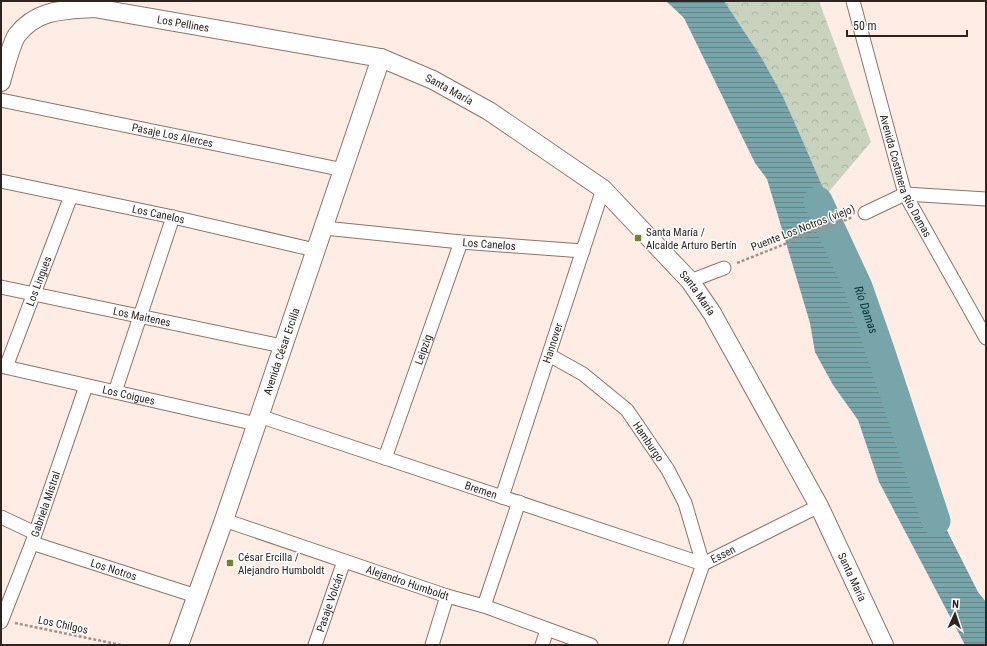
<svg xmlns="http://www.w3.org/2000/svg" width="987" height="646" viewBox="0 0 987 646" font-family="'Roboto Condensed',sans-serif">
<style>
.forest{fill:url(#forest-crowns)}
.water{fill:url(#water-rules)}
.lines{fill:none;stroke-linecap:round;stroke-linejoin:round}
.river{stroke:#77a5aa;stroke-width:29}
.street-casing{stroke:#8e7468;stroke-width:15}
.secondary-casing{stroke:#8e7468;stroke-width:20}
.path{stroke:#a0928b;stroke-width:2.5;stroke-dasharray:3 2;stroke-linecap:butt}
.street{stroke:#fff;stroke-width:13}
.secondary{stroke:#fff;stroke-width:18}
.poi-dot{fill:#75812d;stroke:#fff;stroke-width:1.5}
.labels{text-anchor:middle;dominant-baseline:central;stroke-width:3;stroke-linejoin:round;paint-order:stroke}
.street-label{font-size:11px;fill:#2f241f;stroke:#fff}
.poi-label{font-size:11px;fill:#2f241f;stroke:#fff;text-anchor:start}
.water-label{font-size:12px;font-style:italic;fill:#023136;stroke:#fff}
</style>
<defs>
<pattern id="forest-crowns" width="20" height="18" patternUnits="userSpaceOnUse"><rect width="20" height="18" fill="#c8d2bd"/><path d="M2 6a3 3 0 1 1 6 0M12 15a3 3 0 1 1 6 0" fill="none" stroke="#acb4a2"/></pattern>
<pattern id="water-rules" width="6" height="5" patternUnits="userSpaceOnUse"><rect width="6" height="5" fill="#77a5aa"/><path d="M0 2.5h6" fill="none" stroke="#62868a"/></pattern>
</defs>
<rect width="100%" height="100%" fill="#ffede5"/>
<path class="forest" d="M724,1H819L871,142L826,195L804,144L782,105L761,57Z"/>
<path class="water" d="M666,1H724L761,57L783,97L804,144L826,195L845,283L863,322L895,419L920,477L978,592L986,602V645H965L879,482L858,420L833,385L815,352L810,323L767,179L755,163L684,18Z"/>
<g class="lines">
<path class="river" id="s1" d="M818,201L858,287L880,350L936,521"/>
<g class="street-casing">
<g id="street">
<path id="s2" d="M853,1L905,194L986,338"/>
<path id="s3" d="M1,100L344,170"/>
<path id="s4" d="M1,181L173,217L315,250"/>
<path d="M865,213L905,194L986,199"/>
<path id="s5" d="M324,228L461,242L583,251"/>
<path d="M690,281L724,268"/>
<path id="s6" d="M1,287L282,346"/>
<path id="s7" d="M549,355L583,374L627,410L668,470L685,503L703,564"/>
<path id="s8" d="M1,366L256,424"/>
<path id="s9" d="M6,367L71,196"/>
<path d="M115,392L173,217"/>
<path id="s10" d="M259,416L703,564"/>
<path id="s11" d="M385,458L461,242"/>
<path id="s12" d="M502,497L603,189"/>
<path d="M1,517L35,533"/>
<path id="s13" d="M224,520L447,596L484,606L591,645"/>
<path id="s14" d="M32,543L196,596"/>
<path d="M484,606L519,502"/>
<path id="s15" d="M1,622L32,543L86,386"/>
<path id="s16" d="M315,645L344,561"/>
<path d="M432,645L447,596"/>
<path d="M542,645L547,630"/>
<path id="s17" d="M675,645L703,564L819,506"/>
</g>
</g>
<g class="secondary-casing">
<g id="secondary">
<path id="s18" d="M1,82C4,71 12,42 17,35C37,9 64,10 94,8L381,58L433,80L489,111L603,189L690,281L712,313L819,506L884,645"/>
<path id="s19" d="M179,645L224,520L381,58"/>
</g>
</g>
<path class="path" d="M737,263L853,217
M15,623L121,645"/>
<use href="#street" class="street"/>
<use href="#secondary" class="secondary"/>
</g>
<g class="poi-dot">
<rect x="634" y="234" width="8" height="8" rx="2"/>
<rect x="226" y="559" width="8" height="8" rx="2"/>
</g>
<g class="labels">
<g class="street-label">
<text stroke="none"><textPath href="#s18" startOffset="225">Los Pellines</textPath></text>
<text stroke="none"><textPath href="#s18" startOffset="501">Santa María</textPath></text>
<text stroke="none"><textPath href="#s3" startOffset="175">Pasaje Los Alerces</textPath></text>
<text stroke="none"><textPath href="#s2" startOffset="183">Avenida Costanera Río Damas</textPath></text>
<text stroke="none"><textPath href="#s4" startOffset="161">Los Canelos</textPath></text>
<text transform="translate(803 228) rotate(-21)">Puente Los Notros (viejo)</text>
<text stroke="none"><textPath href="#s5" startOffset="166">Los Canelos</textPath></text>
<text stroke="none"><textPath href="#s9" startOffset="92">Los Lingues</textPath></text>
<text stroke="none"><textPath href="#s18" startOffset="825">Santa María</textPath></text>
<text stroke="none"><textPath href="#s6" startOffset="144">Los Maitenes</textPath></text>
<text stroke="none"><textPath href="#s12" startOffset="162">Hannover</textPath></text>
<text stroke="none"><textPath href="#s11" startOffset="115">Leipzig</textPath></text>
<text stroke="none"><textPath href="#s19" startOffset="311">Avenida César Ercilla</textPath></text>
<text stroke="none"><textPath href="#s8" startOffset="131">Los Coigues</textPath></text>
<text stroke="none"><textPath href="#s7" startOffset="134">Hamburgo</textPath></text>
<text stroke="none"><textPath href="#s10" startOffset="234">Bremen</textPath></text>
<text stroke="none"><textPath href="#s15" startOffset="126">Gabriela Mistral</textPath></text>
<text stroke="none"><textPath href="#s17" startOffset="108">Essen</textPath></text>
<text stroke="none"><textPath href="#s14" startOffset="86">Los Notros</textPath></text>
<text stroke="none"><textPath href="#s18" startOffset="1149">Santa María</textPath></text>
<text stroke="none"><textPath href="#s13" startOffset="194">Alejandro Humboldt</textPath></text>
<text stroke="none"><textPath href="#s16" startOffset="45">Pasaje Volcán</textPath></text>
<text transform="translate(63 625) rotate(12)">Los Chilgos</text>
</g>
<g class="poi-label">
<text x="646" y="232">Santa María /<tspan x="646" dy="13">Alcalde Arturo Bertín</tspan></text>
<text x="238" y="557">César Ercilla /<tspan x="238" dy="13">Alejandro Humboldt</tspan></text>
</g>
<g class="water-label">
<text stroke="none"><textPath href="#s1" startOffset="119">Río Damas</textPath></text>
</g>
</g>
<rect width="987" height="646" fill="none" stroke="#2f241f" stroke-width="4"/>
<g transform="translate(955 614) rotate(3)" stroke="#ffffff" stroke-width="3" paint-order="stroke">
<path d="M0-3L7 15L0 10L-7 15Z" fill="#2f241f"/>
<text y="-6" font-size="11" font-weight="bold" text-anchor="middle" fill="#2f241f">N</text>
</g>
<path d="M847 30v6h120v-6" fill="none" stroke="#2f241f" stroke-width="2"/>
<text x="853" y="30" font-size="12" fill="#2f241f" stroke="#ffffff" stroke-width="3" paint-order="stroke">50 m</text>
</svg>
